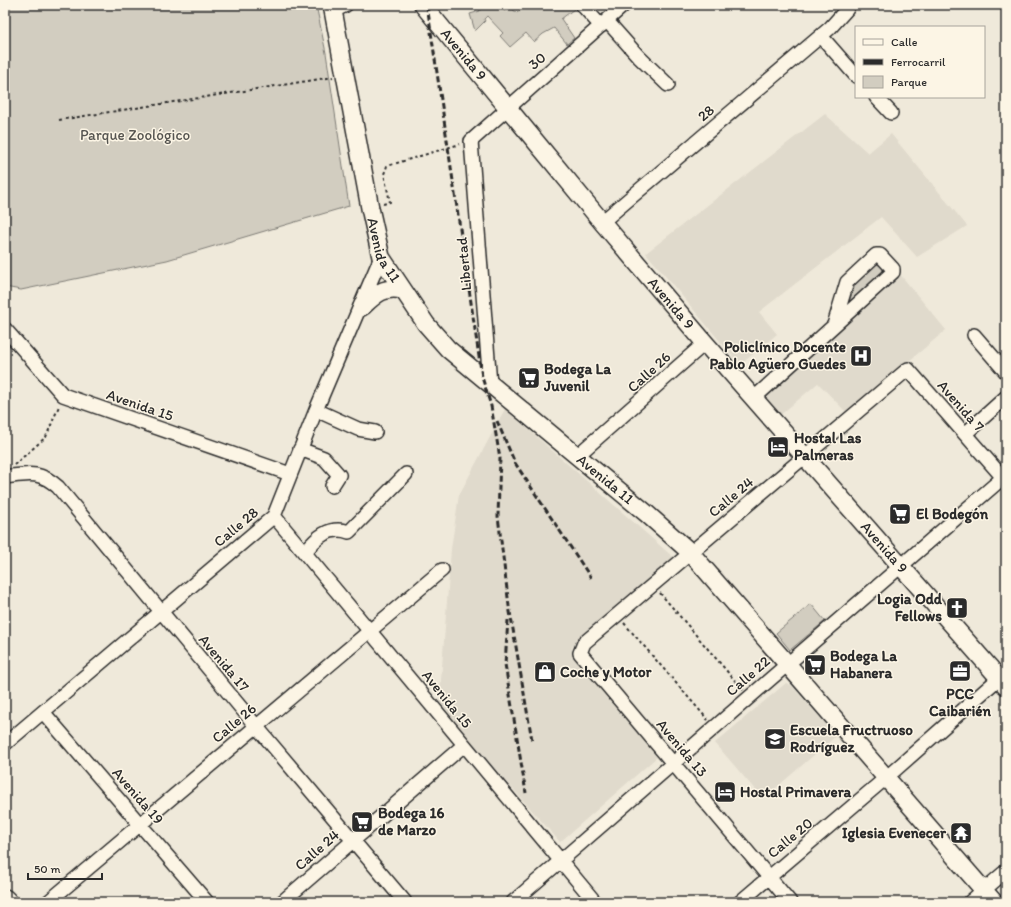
<svg xmlns="http://www.w3.org/2000/svg" width="1011" height="907" viewBox="0 0 1011 907" font-family="Itim,sans-serif">
<style>
.built{fill:#e0dacc}
.green{fill:#d2cdc0;stroke:#7e7c76}
.lines{fill:none;stroke-linecap:round;stroke-linejoin:round}
.minor-casing{stroke:#2b2b2b;stroke-width:16}
.major-casing{stroke:#2b2b2b;stroke-width:20}
.path{stroke:#2b2b2b;stroke-width:2;stroke-dasharray:3 3;stroke-linecap:butt}
.minor{stroke:#fcf5e5;stroke-width:13}
.major{stroke:#fcf5e5;stroke-width:17}
.rail{stroke:#2b2b2b;stroke-width:3;stroke-dasharray:6 3;stroke-linecap:butt}
.labels{text-anchor:middle;dominant-baseline:central;stroke-width:3;stroke-linejoin:round;paint-order:stroke}
.street-label{font-size:15px;fill:#2b2b2b;stroke:#fcf5e5}
.park-label{font-size:15px;fill:#555450;stroke:#fcf5e5}
.poi-label{font-size:15px;font-weight:bold;fill:#2b2b2b;stroke:#fcf5e5;text-anchor:start}
</style>
<rect width="100%" height="100%" fill="#efe9da"/>
<filter id="ink" filterUnits="userSpaceOnUse"><feTurbulence type="fractalNoise" baseFrequency=".025" numOctaves="2"/><feDisplacementMap in="SourceGraphic" scale="8" xChannelSelector="R" yChannelSelector="G"/><feConvolveMatrix kernelMatrix="1 2 1 2 8 2 1 2 1" color-interpolation-filters="sRGB"/></filter>
<g filter="url(#ink)">
<path class="built" d="M825,114L868,153L891,134L967,226L917,257L881,217L759,312L777,334L740,365L646,253Z
M899,273L946,330L847,413L818,383L779,416L763,397Z
M505,409L673,557L572,647L573,658L657,757L560,842L439,706L451,549L459,495Z
M786,683L791,685L836,736L763,799L715,743Z"/>
<path class="green" d="M5,5H316L326,53L349,206L167,260L21,290L5,287Z
M479,5H501L504,11L511,8L517,13L526,5H572L574,9L561,19L574,38L567,44L554,28L543,34L534,42L526,33L510,47L500,36L503,33L487,16L484,19L485,21L475,31L470,14L480,11Z
M877,264L883,267L882,274L848,305L856,282Z
M811,604L825,621L790,650L776,633Z"/>
<g class="lines">
<g class="minor-casing">
<path id="minor" d="M582,5L601,26
M333,11L346,5
M607,21L639,57L668,85
M821,36L856,76
M876,97L891,113
M602,222L830,28L847,9V5
M5,329L63,395L290,474
M974,335L1006,372
M490,384L471,141L624,5
M753,399L893,272V269L880,255H876L847,282L834,325
M316,410L358,429L375,432
M965,434L1006,397
M300,449L324,458L339,475L332,486
M578,455L705,343
M5,477C28,474 39,470 58,487L256,726L405,902
M274,516L595,902
M305,552C316,538 329,525 349,532L406,474
M43,712L207,902
M5,744L274,516L316,410L381,257
M48,902L442,570
M282,902L464,745
M513,902L1006,475
M740,902L887,777L1006,672
M790,902L580,653L584,643L908,369L1006,481
M970,902L1006,871"/>
</g>
<g class="major-casing">
<g id="major">
<path id="s1" d="M332,5L370,208L381,257L426,324L448,349L646,513L690,552L994,902"/>
<path id="s2" d="M423,5L602,222L705,343L1006,686"/>
<path d="M362,307C375,295 383,286 402,290"/>
<path d="M5,898L9,902"/>
</g>
</g>
<path class="path" d="M59,120L333,77
M383,204L390,202L384,174L387,166L460,144
M14,465L46,437L59,406
M660,593L743,690
M624,623L708,720"/>
<use href="#minor" class="minor"/>
<use href="#major" class="major"/>
<path class="rail" d="M427,5L482,377L491,406L500,458L498,516L509,606L532,740
M497,421L515,463L591,578
M508,620L505,664L526,793"/>
</g>
</g>
<defs>
<g id="hospital-square" transform="scale(1.15)"><rect x="-9" y="-9" width="18" height="18" rx="4" fill="#2b2b2b" stroke="#fcf5e5"/><path d="M-5-5h3v3.5h4V-5h3V5h-3V1.5h-4V5h-3Z" fill="#fff"/></g>
<g id="supermarket-square" transform="scale(1.15)"><rect x="-9" y="-9" width="18" height="18" rx="4" fill="#2b2b2b" stroke="#fcf5e5"/><path d="M-6-5.5h2.5l.6 2H6L4.5 2H-2.5L-4.4-4H-6ZM-1.5 3.2a1.3 1.3 0 1 0 .1 0ZM3 3.2a1.3 1.3 0 1 0 .1 0Z" fill="#fff"/></g>
<g id="hotel-square" transform="scale(1.15)"><rect x="-9" y="-9" width="18" height="18" rx="4" fill="#2b2b2b" stroke="#fcf5e5"/><path d="M-6-4.5h1.5V1H6V5H4.5V3h-9V5H-6ZM-4 0a1.8 1.8 0 1 1 3.6 0ZM.5 0V-2.5h3Q6-2.5 6 0Z" fill="#fff"/></g>
<g id="church-square" transform="scale(1.15)"><rect x="-9" y="-9" width="18" height="18" rx="4" fill="#2b2b2b" stroke="#fcf5e5"/><path d="M-1.2-6h2.4v3.5h3.3v2.4h-3.3V6h-2.4V-.1h-3.3v-2.4h3.3Z" fill="#fff"/></g>
<g id="office-square" transform="scale(1.15)"><rect x="-9" y="-9" width="18" height="18" rx="4" fill="#2b2b2b" stroke="#fcf5e5"/><path d="M-6-3h4V-5.5h4V-3h4V5H-6ZM-1-4.5V-3h2v-1.5ZM-6 0V1H6V0Z" fill="#fff"/></g>
<g id="shop-square" transform="scale(1.15)"><rect x="-9" y="-9" width="18" height="18" rx="4" fill="#2b2b2b" stroke="#fcf5e5"/><path d="M-5-2.5h2.3a2.7 3.5 0 0 1 5.4 0H5L5.5 6h-11ZM-1.5-2.5h3a1.5 2.3 0 0 0-3 0Z" fill="#fff"/></g>
<g id="school-square" transform="scale(1.15)"><rect x="-9" y="-9" width="18" height="18" rx="4" fill="#2b2b2b" stroke="#fcf5e5"/><path d="M0-5L7-2L0 1L-7-2ZM-4 1L0 2.5L4 1V4Q0 6-4 4Z" fill="#fff"/></g>
<g id="temple-square" transform="scale(1.15)"><rect x="-9" y="-9" width="18" height="18" rx="4" fill="#2b2b2b" stroke="#fcf5e5"/><path d="M0-6L5-2H3V0L6.5 2.5H4V6H1.5V3h-3V6H-4V2.5H-6.5L-3 0V-2H-5Z" fill="#fff"/></g>
</defs>
<g fill-rule="evenodd">
<use href="#hospital-square" x="861" y="356"/>
<use href="#supermarket-square" x="529" y="378"/>
<use href="#hotel-square" x="778" y="447"/>
<use href="#supermarket-square" x="900" y="514"/>
<use href="#church-square" x="957" y="608"/>
<use href="#supermarket-square" x="815" y="665"/>
<use href="#office-square" x="960" y="671"/>
<use href="#shop-square" x="545" y="672"/>
<use href="#school-square" x="775" y="739"/>
<use href="#hotel-square" x="725" y="792"/>
<use href="#supermarket-square" x="362" y="822"/>
<use href="#temple-square" x="961" y="833"/>
</g>
<g class="labels">
<g class="street-label">
<text stroke="none"><textPath href="#s2" startOffset="64">Avenida 9</textPath></text>
<text transform="translate(537 61) rotate(-41)">30</text>
<text transform="translate(706 113) rotate(-40)">28</text>
<text stroke="none"><textPath href="#s1" startOffset="251">Avenida 11</textPath></text>
<text transform="translate(464 264) rotate(-95)">Libertad</text>
<text stroke="none"><textPath href="#s2" startOffset="388">Avenida 9</textPath></text>
<text transform="translate(649 372) rotate(-42)">Calle 26</text>
<text transform="translate(140 405) rotate(19)">Avenida 15</text>
<text transform="translate(961 406) rotate(49)">Avenida 7</text>
<text stroke="none"><textPath href="#s1" startOffset="575">Avenida 11</textPath></text>
<text transform="translate(731 497) rotate(-40)">Calle 24</text>
<text transform="translate(236 527) rotate(-40)">Calle 28</text>
<text stroke="none"><textPath href="#s2" startOffset="712">Avenida 9</textPath></text>
<text transform="translate(224 663) rotate(50)">Avenida 17</text>
<text transform="translate(748 676) rotate(-41)">Calle 22</text>
<text transform="translate(447 699) rotate(51)">Avenida 15</text>
<text transform="translate(234 723) rotate(-40)">Calle 26</text>
<text transform="translate(682 748) rotate(50)">Avenida 13</text>
<text transform="translate(138 796) rotate(49)">Avenida 19</text>
<text transform="translate(790 838) rotate(-40)">Calle 20</text>
<text transform="translate(317 850) rotate(-41)">Calle 24</text>
</g>
<g class="park-label">
<text x="135" y="135">Parque Zoológico</text>
</g>
<g class="poi-label">
<text x="846" y="347" text-anchor="end">Policlínico Docente<tspan x="846" dy="17">Pablo Agüero Guedes</tspan></text>
<text x="544" y="369">Bodega La<tspan x="544" dy="17">Juvenil</tspan></text>
<text x="794" y="438">Hostal Las<tspan x="794" dy="17">Palmeras</tspan></text>
<text x="916" y="514">El Bodegón</text>
<text x="942" y="599" text-anchor="end">Logia Odd<tspan x="942" dy="17">Fellows</tspan></text>
<text x="830" y="656">Bodega La<tspan x="830" dy="17">Habanera</tspan></text>
<text x="560" y="672">Coche y Motor</text>
<text x="960" y="694" text-anchor="middle">PCC<tspan x="960" dy="17">Caibarién</tspan></text>
<text x="790" y="730">Escuela Fructruoso<tspan x="790" dy="17">Rodríguez</tspan></text>
<text x="740" y="792">Hostal Primavera</text>
<text x="378" y="813">Bodega 16<tspan x="378" dy="17">de Marzo</tspan></text>
<text x="946" y="833" text-anchor="end">Iglesia Evenecer</text>
</g>
</g>
<rect width="1011" height="907" fill="none" stroke="#fcf5e5" stroke-width="20"/>
<rect x="10" y="10" width="991" height="887" fill="none" stroke="#2b2b2b" stroke-width="1.5" filter="url(#ink)"/>
<rect x="855" y="26" width="130" height="72" fill="#fcf5e5" stroke="#a8a49b"/>
<rect x="863" y="39" width="20" height="6" fill="#fcf5e5" stroke="#a8a49b"/>
<text x="891" y="46" font-size="12" fill="#2b2b2b">Calle</text>
<rect x="863" y="59" width="20" height="6" fill="#2b2b2b" stroke="#a8a49b"/>
<text x="891" y="66" font-size="12" fill="#2b2b2b">Ferrocarril</text>
<rect x="863" y="76" width="20" height="12" fill="#d2cdc0" stroke="#a8a49b"/>
<text x="891" y="86" font-size="12" fill="#2b2b2b">Parque</text>
<path d="M28 873v6h74v-6" fill="none" stroke="#2b2b2b" stroke-width="2"/>
<text x="34" y="873" font-size="12" fill="#2b2b2b" stroke="#fcf5e5" stroke-width="3" paint-order="stroke">50 m</text>
</svg>
